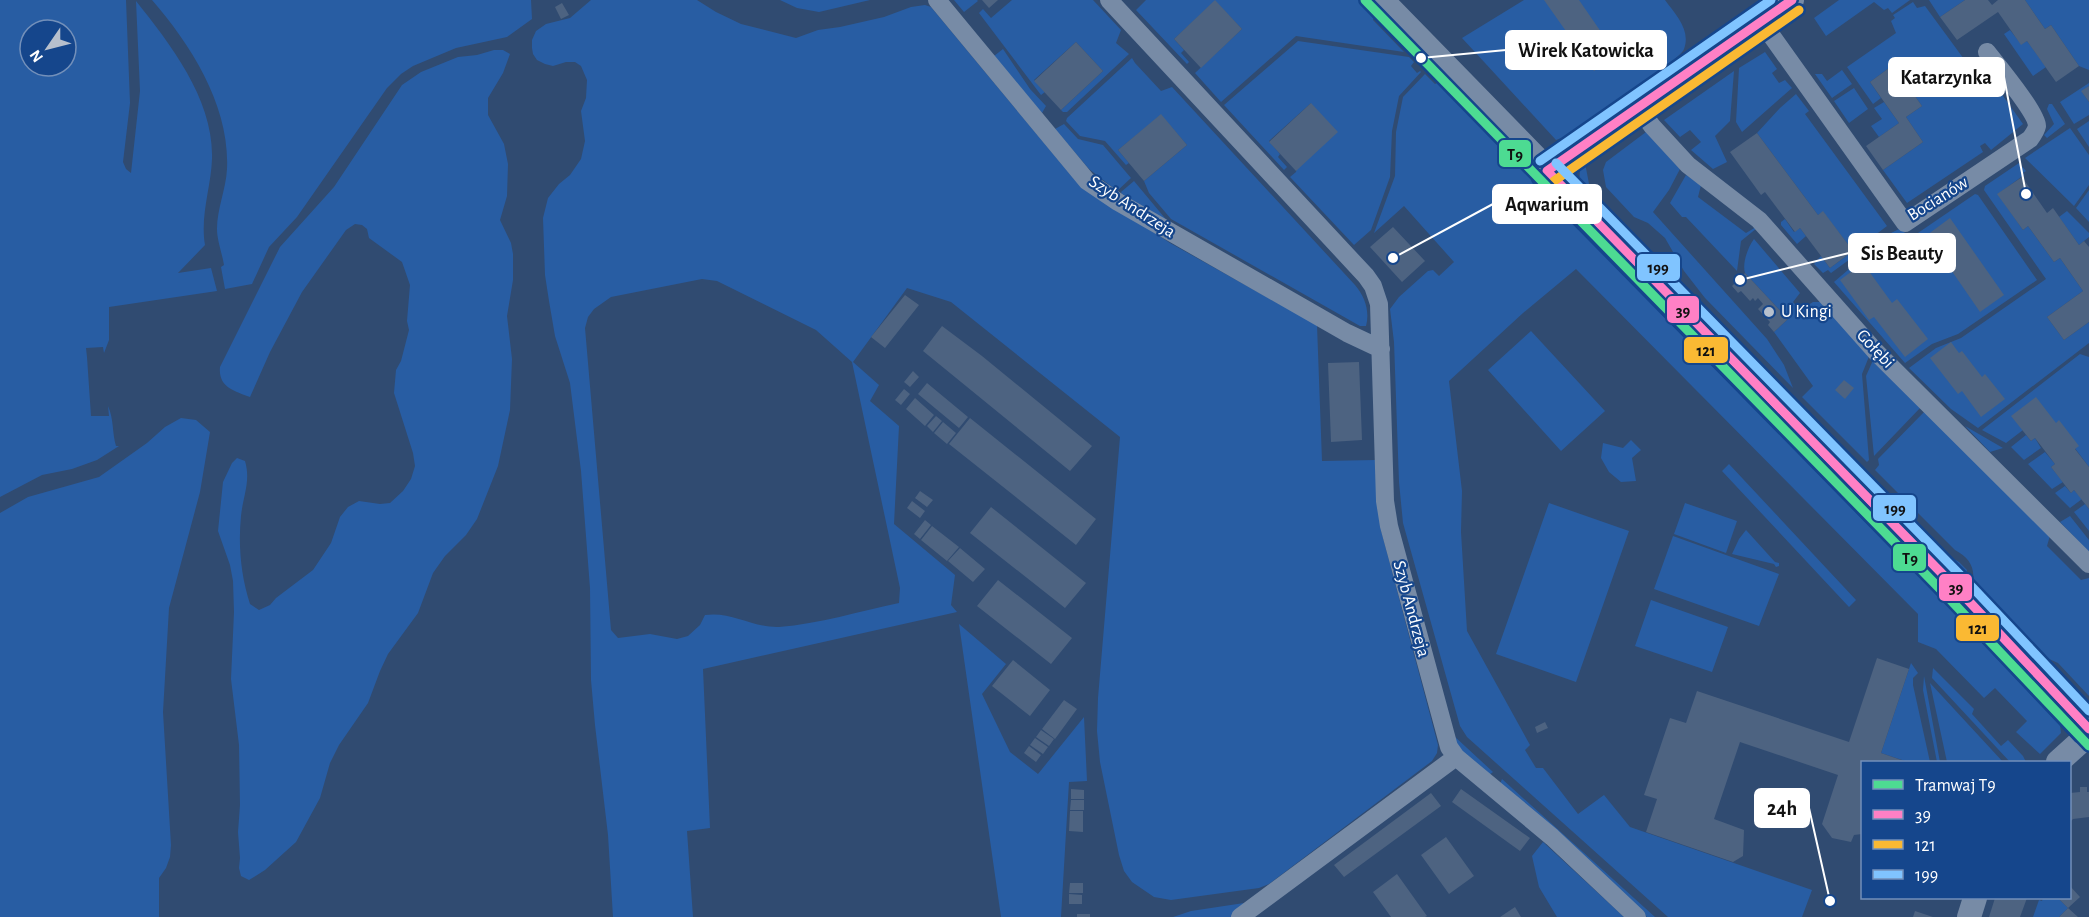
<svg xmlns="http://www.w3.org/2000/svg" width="2089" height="917" viewBox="0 0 2089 917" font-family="'Alegreya Sans',sans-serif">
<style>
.green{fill:#285da3;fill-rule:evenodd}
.building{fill:#4d6381}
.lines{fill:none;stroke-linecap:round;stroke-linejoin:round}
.minor{stroke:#778ba6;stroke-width:18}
.tertiary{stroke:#778ba6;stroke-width:24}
.bus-1-casing{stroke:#15468c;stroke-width:14}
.bus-2-casing{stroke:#15468c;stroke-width:14}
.bus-3-casing{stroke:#15468c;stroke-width:14}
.bus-1{stroke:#ff80c5;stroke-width:9}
.bus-2{stroke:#fab933;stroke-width:9}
.bus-3{stroke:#80c4ff;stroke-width:9}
.tram-1-casing{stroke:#15468c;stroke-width:14}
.tram-1{stroke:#4ddb92;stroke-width:9}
.poi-dot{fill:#b7c0cd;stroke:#15468c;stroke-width:2}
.labels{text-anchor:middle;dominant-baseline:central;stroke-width:4.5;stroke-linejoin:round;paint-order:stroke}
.street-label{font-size:18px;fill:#fff;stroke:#15468c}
.poi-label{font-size:18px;fill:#fff;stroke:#15468c;text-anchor:start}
.leader{fill:none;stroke:#fff;stroke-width:2}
.callout-dot{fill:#fff;stroke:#15468c;stroke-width:2}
.callout{fill:#fff;stroke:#fff;stroke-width:2}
.callout-label{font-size:20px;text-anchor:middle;font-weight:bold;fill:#111}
.line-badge{stroke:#15468c;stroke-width:2}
.pale-badge-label{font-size:16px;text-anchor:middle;font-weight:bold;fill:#111}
</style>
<rect width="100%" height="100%" fill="#304b71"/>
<path class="green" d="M0,0H126L130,103L123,162L126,169L131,173L140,91L136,1C171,45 214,100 212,159C211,188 200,215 205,245L178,273L211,268L217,291L109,307V340L104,353L103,347L86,348L87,357L91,416H109L108,406C114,419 112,433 116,446H119L97,460L72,469L42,475L0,497ZM30,30H66V66H30Z
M152,0H531L532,19L507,37L456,48L413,66L401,74L387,88L297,217L269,247L252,284L225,289L221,267L224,265C222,253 217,240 217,229C217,209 226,189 227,169C230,107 192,46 152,0Z
M591,0H697L716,12L741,24L796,38L818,30L840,27L884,17L911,7L925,5L931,7L1074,179L1170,243L1317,325L1322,461L1375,460L1381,530L1438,745L1437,753L1432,761L1269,884L1259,888L1171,900L1154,897L1132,882L1124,871L1119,855L1100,762L1097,731L1098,698L1120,437L951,302L907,288L853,362L879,385L870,401L899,426L894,524L955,575L951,605L957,612L703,669L710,828L687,831L693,917H613L608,835L595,725L591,680L590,588L581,471L570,383L555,336L549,301L545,275L543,218L548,198L559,184L570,175L581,159L585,141L581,111L586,98L587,80L581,66L575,62H566L553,66L545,64L537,60L533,54L532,48V40L536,31L546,24L570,18ZM702,279L717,281L816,330L852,362L900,588L899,603C860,611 819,624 779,627C754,628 731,611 705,615L700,625L688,636L677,639L650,634L618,638L611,630L585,328L588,317L594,309L611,297Z
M780,0H870L819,12L797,8Z
M954,0H977L978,1L964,12Z
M1012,0H1093L1121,30L1116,43L1129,54L1067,112H1063L1061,110L1103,71L1076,42L1034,80L1045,92L1041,95L979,13L983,9L991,18Z
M1146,0H1361L1375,14L1373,20L1404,52L1296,36L1221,102L1195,73L1242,29L1215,1L1174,39L1184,50L1181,53L1189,62L1187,64L1136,10Z
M1524,0H1665C1676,15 1691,30 1684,49C1681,60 1581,125 1564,137L1556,140L1462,38Z
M1839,0H1910L1892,13L1888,8L1884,10L1874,2L1826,36L1814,18Z
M1929,0H1965L1940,17Z
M2025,0H2089V70L2079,66L2051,25L2045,29Z
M1913,2L1917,8L1925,6L1972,70L1981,65L2023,124L1991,150L1985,143L1980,146L1983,152L1907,203L1883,170L1923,142L1906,117L1922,106L1893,65L1870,82L1881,98L1873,104L1847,67L1896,33L1891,21L1895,18L1893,15Z
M2010,30L2021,44L2027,41L2046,67L2033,76L2004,34Z
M1298,41L1409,57L1414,62L1411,66L1417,73L1420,71L1421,72L1399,96L1392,131L1390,177L1371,230L1354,245L1290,177L1296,172L1311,103L1269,141L1280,154L1278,157L1287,167L1284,170L1224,105Z
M1754,44H1759L1660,112L1664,105Z
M1003,49L1030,89L1046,106L1042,113L994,56Z
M494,50H503L510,54L503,73L488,98V115L504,144L508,164L507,196L500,220L511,243L513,254V280L507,316L512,359L510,410L498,466L477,519L466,535L445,556L433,573L418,613L388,654L380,671L368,703L339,745L330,763L320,798L296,842L265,870L249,880L241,876L239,868L240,858L238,832L240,805L239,745L231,679L234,612L233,581L230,565L218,531L223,482L232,463L237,458L245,461C251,481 243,496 241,516C238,546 241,576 250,604L259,610L270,605L276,598L313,570L331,543L340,517L348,507L359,501L380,504L390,503L403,491L411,479L415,466L413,453L394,393L396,370L401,361L409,330L407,321L410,285L402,262L369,238L367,229L362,225L355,224L346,230L302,292L270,352L250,397C234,391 218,387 220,367L280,247L334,187L402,85L421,72L458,57L477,55Z
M1765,52L1777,69L1772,73L1779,83L1785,80L1792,88L1742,132L1736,122L1739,68Z
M1132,58L1135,63L1161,91L1172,87L1355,285C1365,297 1370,311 1366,326H1360L1171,219L1149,193L1144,181L1187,145L1161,115L1118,150L1129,163L1126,165L1105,141L1080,136L1066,121L1067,118Z
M1842,70L1852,84L1832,98L1815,74H1822L1827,81Z
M1734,71L1730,121L1715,136L1727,162L1713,169L1691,150L1701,142L1690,130L1680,137L1664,120Z
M1425,74L1435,84L1439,82C1644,296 1855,503 2059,718L2061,733L2040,754L2016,732L2027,721L1995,688L1984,698L1936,649L1918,642V614L1576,269L1523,313L1449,381L1462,491L1461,532L1467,631L1530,745L1525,750L1536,768H1543L1578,814L1604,795L1630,827L1812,890L1802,917H1668L1467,737L1460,726L1403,523L1399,482L1394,342L1390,309L1399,297L1428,271L1433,270L1439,276L1454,262L1404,206L1374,233L1395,176L1396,132L1403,97Z
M2089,83V86L2082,92L2089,102V115L2074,124L2060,102Z
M1854,88L1868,109L1849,123L1834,101Z
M1796,94L1809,111L1805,114L1887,226L1870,239L1857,254L1831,273L1828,270L1823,273L1814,264L1821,256L1830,268L1853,251L1823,212L1818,215L1757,133L1780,108Z
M1884,102L1899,123L1879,137L1871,126L1882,119L1874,108Z
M2049,104H2052L2065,124L2047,138L2044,135L2054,124L2047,109Z
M2089,121V147L2077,129Z
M1064,124L1078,139L1103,145L1131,178L1117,191L1089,169L1055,129Z
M2070,128L2089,155V185L2074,206L2025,158Z
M1646,132L1680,169L1669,190L1653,212L1767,339L1784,365L1793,388L1705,298L1684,271L1665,238L1648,223L1634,217L1606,187L1603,170L1606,162Z
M1588,158L1590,160L1585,163L1591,194L1626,229L1605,217L1579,185L1580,168Z
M2019,163L2026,171L2023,173L2024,175L1998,194L2023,230L2028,226L2054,262L2060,258L2083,291L2047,317L2064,340L2089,322V343L1978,428L1951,409L1909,368L1936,348L1961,338L2046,279L1984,190L1985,186Z
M1686,175L1701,185L1698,197L1746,233L1756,227L1757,228L1741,241L1737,271L1686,217H1682L1670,203Z
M1134,181L1169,223L1122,194L1121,192Z
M2089,190V222L2076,208Z
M1975,194L1978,195L2037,280L1958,334L1932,344L1905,363L1834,282L1891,233L1901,228L1908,237L1915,235Z
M2067,211L2089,233V237L2079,245L2059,217Z
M1785,219L1794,232L1800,228L1806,236L1797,244L1781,225V222Z
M1754,239L1800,293L1793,302L1800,310L1813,302H1822L1870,354L1862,374L1869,460L1867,462L1802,397L1813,386L1774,332L1788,319L1745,273C1742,263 1748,247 1754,239Z
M1531,331L1605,411L1561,451L1488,370Z
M2080,354L2089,357V467L2056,423L2023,430L2006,443L1982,430Z
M1874,358L1921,407L1874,456L1866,376Z
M1925,411L2051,532L2047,546L2081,580L2089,578V696L2058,663L2040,655L1973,581C1975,566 1968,557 1955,550L1875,470L1879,465L1878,459Z
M181,418L196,420L210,432L200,492L169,608L163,712L171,845L170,857L166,868L159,878V917H0V513L28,497L99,477L147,443L165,427Z
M1815,419L1952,558L1959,562L1967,570L1966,575L1813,420Z
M1965,426L2003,448L1990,452Z
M2026,435L2031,441L2035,438L2041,448L2024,460L2011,447Z
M1631,440L1641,450L1632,458L1636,481L1621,482L1609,472L1601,458L1603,443L1623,448Z
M2045,452L2055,464L2051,467L2063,482L2052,489L2028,464Z
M1729,464L1856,600L1849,607L1722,471Z
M2065,486L2071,493L2074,490L2082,499L2070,508L2055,493Z
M1549,503L1629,531L1576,682L1496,654Z
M1685,503L1737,521L1726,553L1674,534Z
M2085,504L2089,509V531L2074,512Z
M2070,516L2089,540V552L2060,522Z
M1746,530L1775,562L1779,563V566L1776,567L1774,564L1732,554L1739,539Z
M1673,536L1779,574L1759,626L1654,589Z
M1651,600L1728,627L1712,672L1635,646Z
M959,624L1006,664L982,694L1010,752L1038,774L1084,717L1087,781L1069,782L1061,917H1001Z
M1911,663L1918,673L1913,678V685L1930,762H1908L1881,753Z
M1933,668L1974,709L1972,714L2001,746L2008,740L2023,756L2026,762H2010L1932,678Z
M1924,676L1940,762H1937L1923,690Z
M1930,683L2003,762H1947Z
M1453,735L1493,772L1489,775L1459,749Z
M1502,779L1655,917H1647L1500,784Z
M1543,842L1624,917H1557L1539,887L1532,856Z
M2043,898H2058L2068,908L2059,917H2033L2039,900L2042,901Z
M1244,903L1234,917H1173L1191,911Z"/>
<path class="building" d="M982,0H998L989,8Z
M1215,0L1242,29L1201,68L1174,39Z
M1544,0H1579L1617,55L1594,71Z
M1965,0H1988L1992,5L1998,0H2025L2045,29L2051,25L2079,66L2056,82L2027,41L2021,45L1998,12L1957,40L1940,17Z
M562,3L569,15L561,19L555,7Z
M1076,42L1103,71L1061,110L1034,81Z
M1893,65L1922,106L1906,117L1923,142L1883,170L1866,146L1899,123L1870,82Z
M2089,86V102L2081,91Z
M1311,103L1338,132L1296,171L1269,142Z
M1161,114L1187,145L1144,181L1118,150Z
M1757,133L1818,215L1823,211L1853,251L1830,268L1800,228L1795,232L1765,192L1761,195L1730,152Z
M2022,177L2047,213L2053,208L2079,245L2084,241L2089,247V322L2064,340L2047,317L2083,291L2060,258L2054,262L2028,226L2023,230L1997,194Z
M1950,218L2004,295L1980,312L1927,235Z
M1393,227L1425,261L1402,282L1370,247Z
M1863,263L1892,303L1897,299L1928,339L1905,357L1874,317L1869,320L1840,280Z
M1745,273L1788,319L1774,332L1768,325L1770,322L1758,309L1763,304L1758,298L1755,301L1753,298L1750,301L1741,291L1738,293L1732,286Z
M905,295L919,305L885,348L871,337Z
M942,326L982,356L1092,446L1070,471L923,351Z
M1951,342L1959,353L1962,351L1982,377L1985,374L2005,399L1981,417L1962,391L1958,394L1930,358Z
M1359,362L1362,440L1331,442L1328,363Z
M913,371L919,377L910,387L904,382Z
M1844,380L1854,388L1845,399L1835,390Z
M927,383L968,417L959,428L918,394Z
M904,389L910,394L901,405L895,400Z
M2036,397L2056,423L2059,420L2079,446L2075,449L2089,467V509L2074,490L2071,493L2051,467L2055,464L2035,438L2031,441L2011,416Z
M915,398L934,415L925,426L906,409Z
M936,416L942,421L933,432L927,426Z
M970,418L1096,519L1076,545L949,444Z
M943,422L956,433L947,444L934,433Z
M920,491L933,500L927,507L915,498Z
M912,501L925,511L920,518L907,508Z
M991,507L1086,583L1065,608L970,533Z
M925,520L931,525L920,539L914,534Z
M932,526L959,547L947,561L921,540Z
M960,548L985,569L973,582L948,561Z
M998,580L1072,638L1051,664L977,606Z
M1877,658L1909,669L1881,753L1907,762H1862V834L1854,835L1851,842L1832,838L1822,824L1838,775L1740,742L1714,819L1744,830L1743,856L1733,862L1646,832L1657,799L1644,795L1670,718L1686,723L1697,691L1849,742Z
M1013,660L1050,690L1030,716L992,686Z
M1064,700L1077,709L1055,739L1042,729Z
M1545,722L1548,728L1537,733L1535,727Z
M1041,730L1054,739L1049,746L1036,737Z
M1035,738L1048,747L1043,754L1030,745Z
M1029,746L1041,755L1036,762L1024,753Z
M2080,787H2087V792H2089V817L2073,819L2070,822V793L2080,792Z
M1071,789L1084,790V799H1071Z
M1461,789L1530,838L1520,851L1452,802Z
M1431,793L1441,806L1344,877L1334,865Z
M1071,800H1084V810H1070Z
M1070,811H1083V832L1069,831Z
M1446,837L1474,876L1449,894L1421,855Z
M1397,874L1427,916L1425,917H1391L1373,892Z
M1070,883H1083V893H1069Z
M2070,886L2080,897L2068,908L2058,898H2070Z
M1069,894L1082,895V904H1069Z
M1995,898H2027L2020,917H1989Z
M1515,907L1521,917H1500Z
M2068,908L2078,917H2059Z
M1915,911L1933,917H1913Z
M1077,914H1090V917H1077Z"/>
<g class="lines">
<path class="minor" d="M937,0L1087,181L1118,202L1347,333L1381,349
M1109,0L1366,276L1373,286L1379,304L1385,501L1389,526L1449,747L1456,757L1552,837L1637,917
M1761,21L1905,223L2030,139C2033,135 2036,131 2037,126C2037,113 1997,65 1987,52
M1638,107L1652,126L1688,165L1759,220L1876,352L2089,564
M1240,917L1456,757"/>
<path class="tertiary" d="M1382,0L1964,596L2089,729
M1547,171L1792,0
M2058,762L2089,734
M1969,917L1975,898"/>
<g class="bus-1-casing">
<path id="bus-1" d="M1547,171L1964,596L2089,729
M1547,171L1792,0"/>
</g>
<g class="bus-2-casing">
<path id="bus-2" d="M1538,179L1955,604L2080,737
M1554,181L1799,10"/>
</g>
<g class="bus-3-casing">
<path id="bus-3" d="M1540,161L1771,0
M1556,163L1973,588L2089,711"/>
</g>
<use href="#bus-1" class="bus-1"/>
<use href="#bus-2" class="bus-2"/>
<use href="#bus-3" class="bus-3"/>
<g class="tram-1-casing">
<path id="tram-1" d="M1365,0L1943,592L2089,746"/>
</g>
<use href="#tram-1" class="tram-1"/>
</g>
<circle class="poi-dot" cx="1769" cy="312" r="6"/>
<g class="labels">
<g class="street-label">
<text transform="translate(1938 199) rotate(-32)">Bocianów</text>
<text transform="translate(1132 207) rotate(33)">Szyb Andrzeja</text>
<text transform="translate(1875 349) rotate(47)">Gołębi</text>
<text transform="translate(1411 609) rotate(75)">Szyb Andrzeja</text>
</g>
<g class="poi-label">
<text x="1781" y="312">U Kingi</text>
</g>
</g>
<path class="leader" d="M1421 58L1506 50M2026 194L2004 77M1393 258L1493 204M1740 280L1849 253M1830 901L1809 808"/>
<g class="callout-dot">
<circle cx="1421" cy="58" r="6"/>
<circle cx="2026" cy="194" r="6"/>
<circle cx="1393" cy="258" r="6"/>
<circle cx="1740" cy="280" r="6"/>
<circle cx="1830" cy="901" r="6"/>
</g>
<g class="callout">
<rect x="1506" y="31" width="160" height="38" rx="6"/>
<rect x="1889" y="58" width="115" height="38" rx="6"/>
<rect x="1493" y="185" width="108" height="38" rx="6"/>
<rect x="1849" y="234" width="106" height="38" rx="6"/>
<rect x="1755" y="789" width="54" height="38" rx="6"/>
</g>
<g class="callout-label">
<text x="1586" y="57">Wirek Katowicka</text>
<text x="1946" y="84">Katarzynka</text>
<text x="1547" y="211">Aqwarium</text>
<text x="1902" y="260">Sis Beauty</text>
<text x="1782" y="815">24h</text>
</g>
<g class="line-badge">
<rect x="1498" y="139" width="34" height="29" rx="6" fill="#4ddb92"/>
<rect x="1636" y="253" width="45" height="29" rx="6" fill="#80c4ff"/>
<rect x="1666" y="295" width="34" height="29" rx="6" fill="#ff80c5"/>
<rect x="1683" y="336" width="46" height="28" rx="6" fill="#fab933"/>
<rect x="1872" y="494" width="45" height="28" rx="6" fill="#80c4ff"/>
<rect x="1892" y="543" width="35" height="29" rx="6" fill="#4ddb92"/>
<rect x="1938" y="573" width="35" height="29" rx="6" fill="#ff80c5"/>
<rect x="1955" y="614" width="45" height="28" rx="6" fill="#fab933"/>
</g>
<g class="pale-badge-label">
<text x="1515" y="160">T9</text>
<text x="1658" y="273">199</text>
<text x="1683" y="316">39</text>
<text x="1706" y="356">121</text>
<text x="1895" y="514">199</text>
<text x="1910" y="564">T9</text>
<text x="1956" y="593">39</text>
<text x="1978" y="634">121</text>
</g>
<rect x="1861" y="761" width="210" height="138" fill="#15468c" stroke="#7390ba" stroke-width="1.5"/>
<rect x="1873" y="780" width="30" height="9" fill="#4ddb92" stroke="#7390ba" stroke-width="1.5"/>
<text x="1915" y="791" font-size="18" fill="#ffffff">Tramwaj T9</text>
<rect x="1873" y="810" width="30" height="9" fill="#ff80c5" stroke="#7390ba" stroke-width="1.5"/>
<text x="1915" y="821" font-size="18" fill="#ffffff">39</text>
<rect x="1873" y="840" width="30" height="9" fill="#fab933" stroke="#7390ba" stroke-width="1.5"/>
<text x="1915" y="851" font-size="18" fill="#ffffff">121</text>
<rect x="1873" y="870" width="30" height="9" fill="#80c4ff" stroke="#7390ba" stroke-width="1.5"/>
<text x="1915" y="881" font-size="18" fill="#ffffff">199</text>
<g transform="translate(48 48) rotate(235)"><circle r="28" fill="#15468c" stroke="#7390ba" stroke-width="1.5"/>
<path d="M0-4.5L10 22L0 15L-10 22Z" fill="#b7c0cd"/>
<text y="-9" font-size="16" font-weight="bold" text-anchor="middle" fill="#ffffff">N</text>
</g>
</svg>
